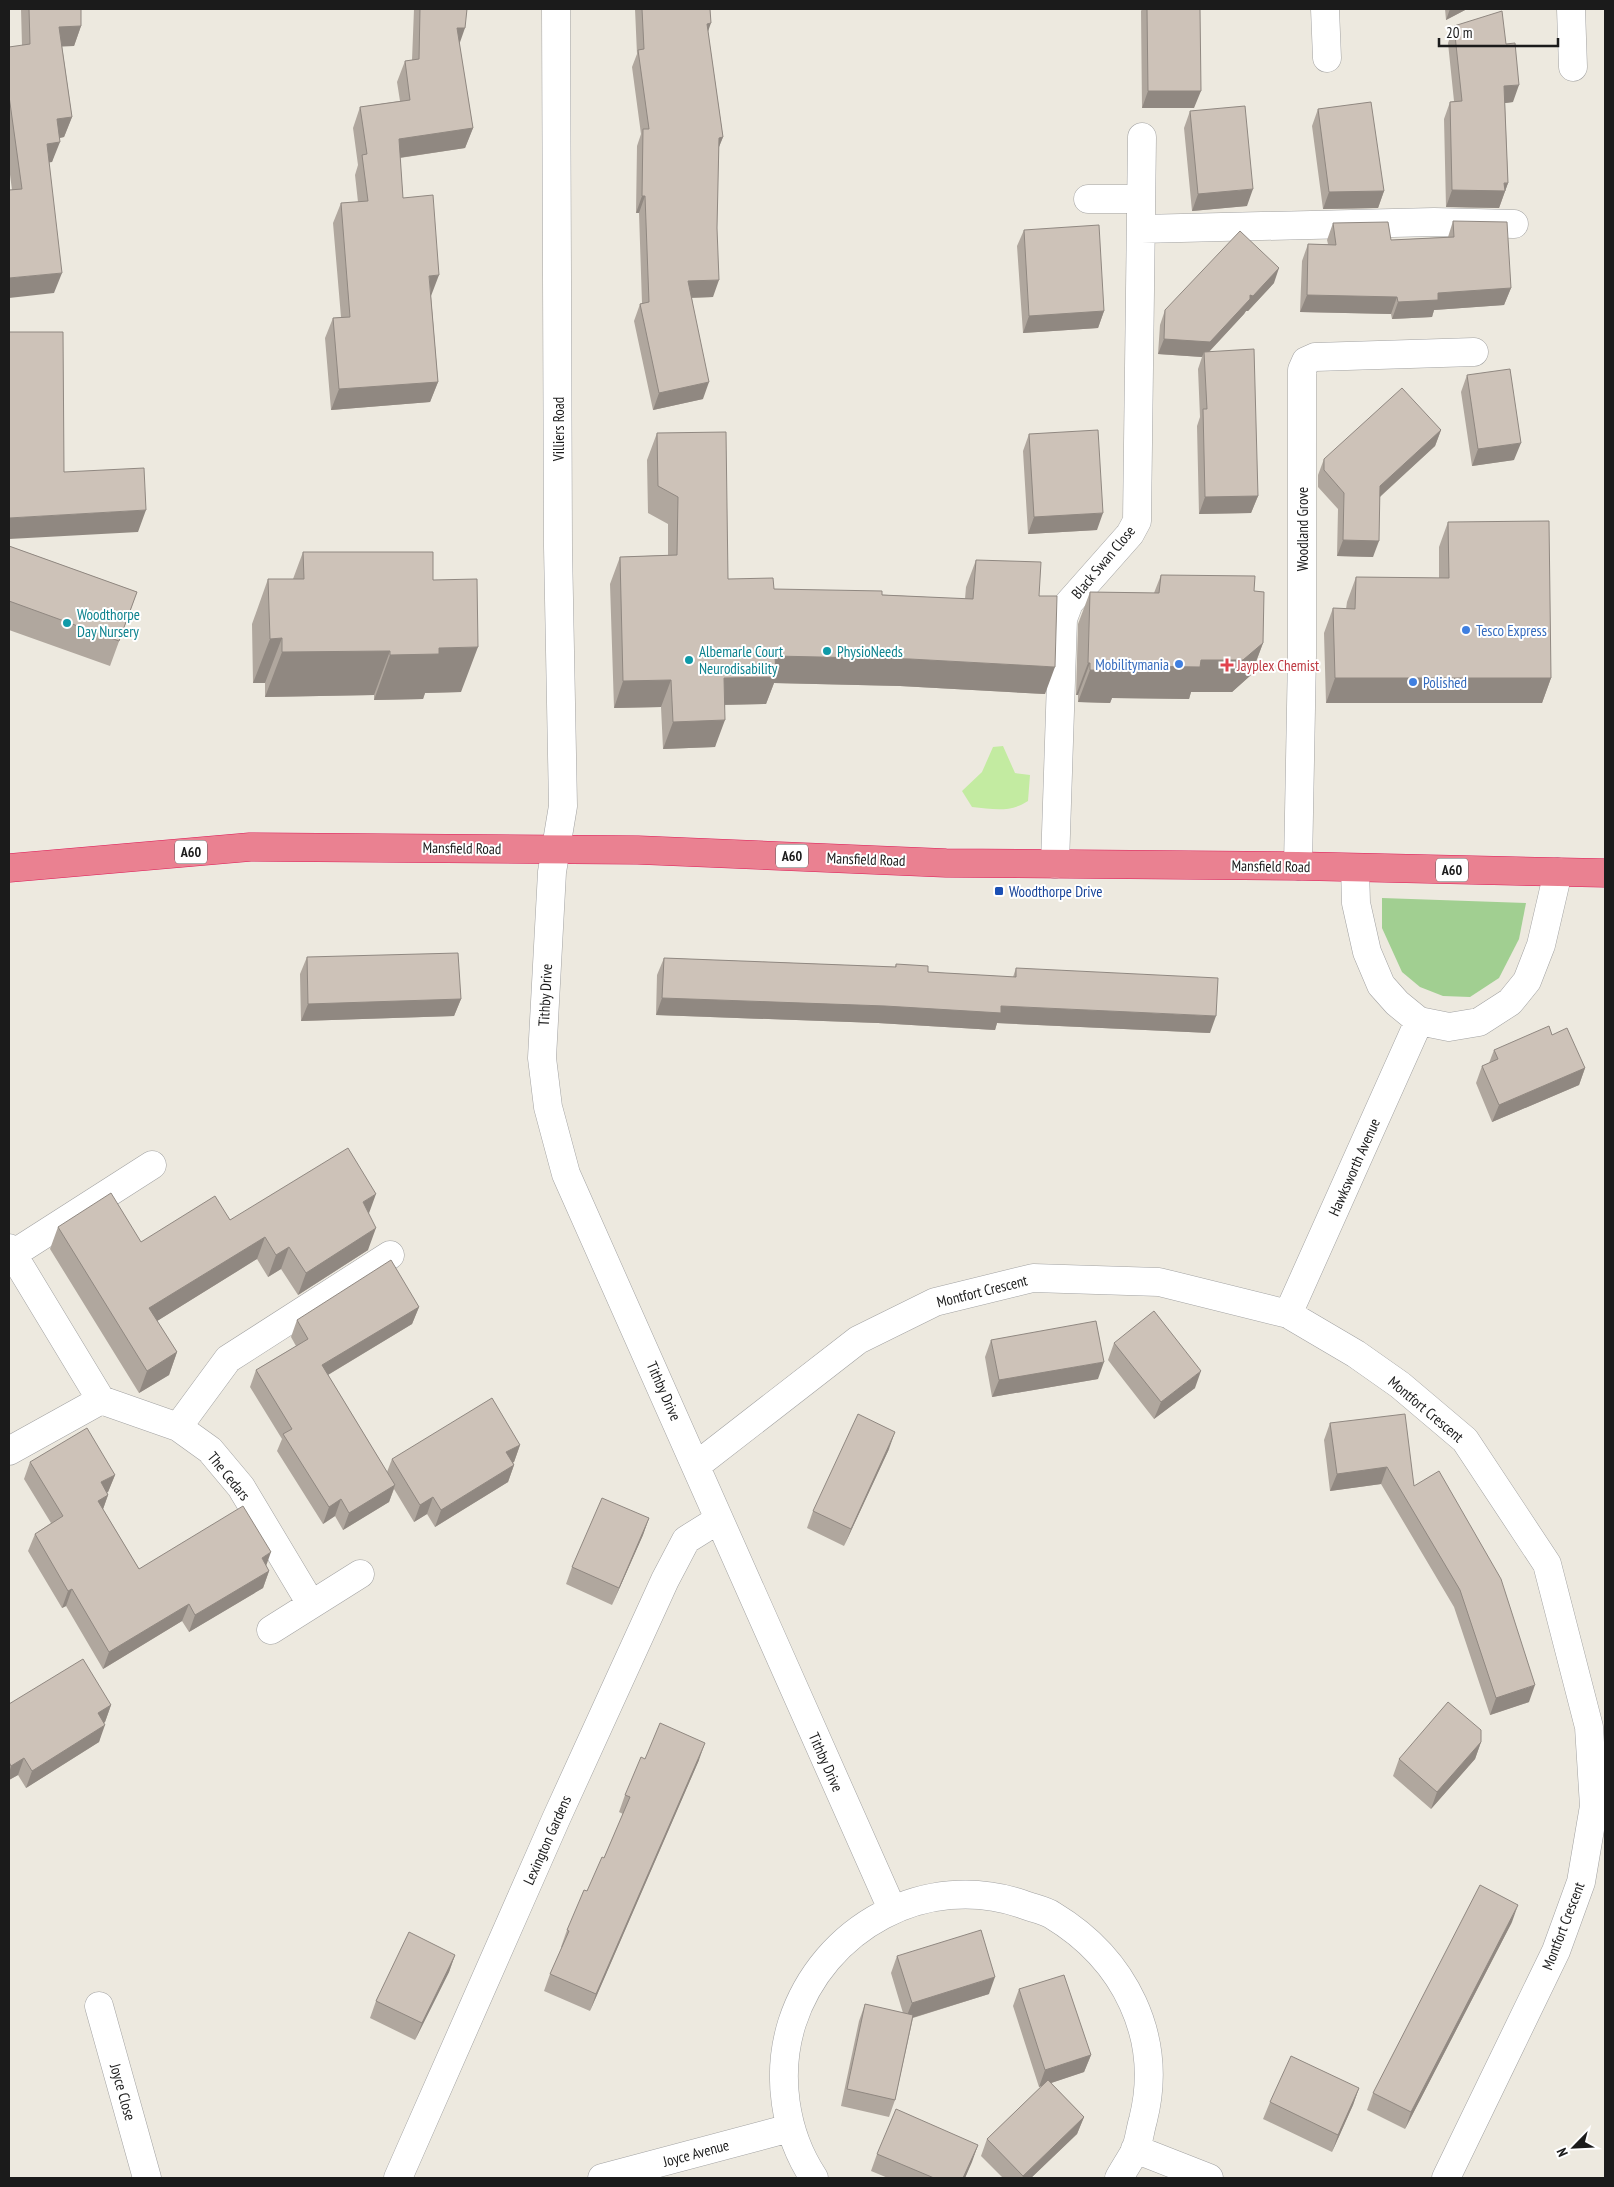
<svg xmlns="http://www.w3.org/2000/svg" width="1614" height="2187" viewBox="0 0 1614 2187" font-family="'PT Sans Narrow',sans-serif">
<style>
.grass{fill:#c3eba1}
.forest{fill:#a1cf91}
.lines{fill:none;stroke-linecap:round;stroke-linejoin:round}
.street-casing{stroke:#a2a2a2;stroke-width:29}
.highway-casing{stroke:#dd1b57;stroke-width:29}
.street{stroke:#fff;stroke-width:28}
.highway{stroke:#ea8191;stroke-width:28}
.wall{fill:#b0a79e}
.shaded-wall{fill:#908881}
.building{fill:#cdc2b8;stroke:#908881}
.culture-dot{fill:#0f9aa8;stroke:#fff;stroke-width:2}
.shop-dot{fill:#3f7fe0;stroke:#fff;stroke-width:2}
.health-dot{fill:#e0444e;stroke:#fff;stroke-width:2}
.transit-dot{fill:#1a4fb4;stroke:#fff;stroke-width:2}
.labels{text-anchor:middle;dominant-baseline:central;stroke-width:4;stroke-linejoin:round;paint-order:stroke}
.shield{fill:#fff;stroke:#5f5f5f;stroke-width:1}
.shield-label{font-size:14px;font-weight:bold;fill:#1b1b1b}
.street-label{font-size:15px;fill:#1b1b1b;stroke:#fff}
.culture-label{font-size:15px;fill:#0d838f;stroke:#fff;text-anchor:start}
.shop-label{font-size:15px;fill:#366cbe;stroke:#fff;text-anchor:start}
.health-label{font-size:15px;fill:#be3a42;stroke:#fff;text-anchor:start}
.transit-label{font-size:15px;fill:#164399;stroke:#fff;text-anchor:start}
</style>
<rect width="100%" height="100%" fill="#ede9df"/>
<path class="grass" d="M1003,746L1015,773L1030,775L1028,801C1010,813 993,809 972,807L962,791L982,772L993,747Z"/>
<path class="forest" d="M1382,898L1526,903L1519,939L1499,978L1470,997L1443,996L1420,987L1402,972L1382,928Z"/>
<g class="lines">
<g class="street-casing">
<path id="street" d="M556,9L558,547L563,806L552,872L542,1058L548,1107L566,1174L892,1909
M1325,9L1327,58
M1571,9L1573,67
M1088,199H1140
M1141,229L1434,222L1514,224
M1055,864L1063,619L1069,603L1130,534L1137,521L1142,137
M1298,866L1302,655V370L1306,361L1315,357L1474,352
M1355,868L1356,903L1367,952L1381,985L1397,1003L1419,1021L1449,1027L1479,1022L1510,1002L1527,981L1541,945L1558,872
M9,1248L101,1400L178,1427L210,1450L241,1487L311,1604
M13,1254L152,1165
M1288,1314L1419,1021
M178,1427L228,1359L390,1255
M9,1451L101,1400
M697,1465L858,1340L935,1302L1033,1278L1159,1282L1288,1314L1356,1354L1400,1385L1465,1440L1547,1564L1589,1727L1594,1806L1581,1882L1556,1951L1446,2178
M271,1630L360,1574
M99,2006L147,2178
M1135,2149L1209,2178
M398,2178L556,1819L665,1580L686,1540L718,1520
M602,2178L790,2128
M814,2178C784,2133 776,2074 792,2023C823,1927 926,1871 1022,1904C1032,1908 1044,1910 1052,1915C1125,1959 1164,2037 1143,2120C1140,2130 1139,2142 1135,2151C1130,2160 1124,2169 1119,2178"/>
</g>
<g class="highway-casing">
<path id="highway" d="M9,868L250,847L638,850L946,863L1298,866L1605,873"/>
</g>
<use href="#street" class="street"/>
<use href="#highway" class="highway"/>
</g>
<path class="wall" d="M21,9H81V26L74,46H62L72,117L64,137L59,138L52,162H49L54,293L12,190L9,167V47L22,46Z
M414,9H467L459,44L473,128L465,148L400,158L403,198L431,296L438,382L430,402L331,410L325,338L333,318L341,317L333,223L341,203L358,202L355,175L358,165L353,128L360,107L400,101L397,82L405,61L412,60Z
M635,9H710L708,32L723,137L719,147L713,297L692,298L703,399L653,410L634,321L640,304L642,303L639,213H636L637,146L641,134L632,67L637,54Z
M1142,9H1200L1194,108H1142L1141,11Z
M1445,9H1467L1446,20Z
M1454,26L1506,44L1513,102L1505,103L1508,183L1499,208L1446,207L1444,119L1450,102L1454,101L1448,43Z
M1318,109L1384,191L1378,208L1323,209L1312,126Z
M1190,111L1247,206L1192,211L1184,128Z
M1453,221L1511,288L1504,305L1434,310L1432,317L1392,319L1391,314L1300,312L1302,261L1308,244H1328L1327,240L1333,223L1391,240L1448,237Z
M1024,230L1104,311L1098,328L1023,333L1017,246Z
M1274,283L1248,311H1246L1244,314L1209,352L1258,496L1251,513L1199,514L1197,426L1200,417L1198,369L1202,357L1158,354L1160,325L1165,310Z
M1467,375L1514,460L1472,466L1461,392Z
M1441,430L1435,446L1380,497L1373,557L1337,556L1338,509L1318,487V475L1324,459Z
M657,433L728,579L774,589L965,599L966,587L976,560L1039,596L1045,694L900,686L774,683L766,704L725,705L715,747L663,749L661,707L614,708L610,584L620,557L668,555V524L648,513L647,460Z
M1029,434L1097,530L1028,534L1023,451Z
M1448,522L1551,678L1542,703H1326L1324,633L1333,608L1346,609L1347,602L1356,577L1439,578V547Z
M9,546L137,592L110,666L9,630Z
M303,552L433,580L461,692L425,693L423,699L374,700V695L265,697V683H253L252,624L268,579H293Z
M1161,575L1254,591L1263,643L1251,675L1232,692H1191L1189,699L1112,698L1110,703L1078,702V695H1076L1078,624L1090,592L1154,593Z
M307,957L461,999L454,1016L301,1021L300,974Z
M664,958L895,967L896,964L928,972L1013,977L1016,968L1210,1033L997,1023L995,1030L878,1023L656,1015L657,975Z
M1552,1035L1585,1068L1579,1085L1492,1122L1476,1083L1482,1066L1489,1063L1494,1050Z
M369,1214L368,1250L298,1295L281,1269L268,1277L257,1259L157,1321L177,1352L169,1375L139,1393L50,1249L58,1227L141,1242L230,1220Z
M419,1307L412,1324L328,1375L387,1472L392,1459L520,1445L514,1462H513L514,1465L508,1482L435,1527L427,1514L414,1522L394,1489L389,1502L343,1530L335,1516L323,1524L277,1451L282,1439L250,1387L256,1370L296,1346L291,1337L297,1320Z
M991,1340L1098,1379L992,1397L985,1357Z
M1114,1343L1195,1388L1154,1419L1108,1360Z
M1330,1423L1414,1486L1529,1702L1490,1715L1454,1607L1381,1484L1330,1491L1324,1440Z
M889,1449L844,1546L807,1528L813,1511Z
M30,1462L115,1475L108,1492H107L108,1495L103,1509L139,1569L266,1566L269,1571L263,1588L189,1632L182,1621L103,1669L66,1606L62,1608L28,1551L35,1534L51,1523L24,1479Z
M649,1518L643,1535L612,1605L566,1584L572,1567Z
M9,1704L111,1705L105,1722L104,1723L99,1742L26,1788L18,1775L9,1780Z
M1481,1742L1475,1759L1431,1809L1393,1776L1399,1759Z
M645,1759L699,1760L590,2011L544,1991L550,1974L562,1947H561L567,1930L604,1858L623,1814L619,1812L625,1795Z
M1512,1922L1405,2129L1367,2110L1373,2093Z
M455,1955L449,1972L415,2040L370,2018L376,2001Z
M897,1956L989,1994L913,2018L895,2100L889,2117L841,2106L859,2021L865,2004L903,2013L891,1973Z
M1019,1989L1091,2055L1084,2072L1051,2083L1084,2117L1077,2134L1031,2178H1003L981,2156L987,2139L1043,2085L1039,2087L1013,2006Z
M1359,2088L1353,2105L1332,2152L1263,2119L1270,2102Z
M978,2145L965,2178H888L871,2171L877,2154Z"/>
<path class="shaded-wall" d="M1450,9H1467L1446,20Z
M711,23L705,40L707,24Z
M81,26L74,46L52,47L59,27Z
M457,28H465L458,48Z
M1519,85L1513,102L1498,104L1504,86Z
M1148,91H1201L1194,108H1142Z
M72,117L64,137L50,140L57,119Z
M473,128L465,148L391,159L399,139Z
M723,137L716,154L719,138Z
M60,142L52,162L40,164L47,144Z
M1508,183L1499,208L1446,207L1452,190Z
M1253,189L1247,206L1192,211L1198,194Z
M1384,191L1378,208L1323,209L1329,192Z
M642,196H645L639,213H636Z
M1279,268L1274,283L1248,311H1246L1244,314L1204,357V352L1202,357L1158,354L1164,339L1250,295Z
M62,273L54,293L9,298V278Z
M439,275L431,296L429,276Z
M719,280L713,297L682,298L688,281Z
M1511,288L1504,305L1434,310L1432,317L1392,319L1398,302L1438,293Z
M1307,295L1397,297L1391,314L1300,312Z
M1104,311L1098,328L1023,333L1029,316Z
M438,382L430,402L331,410L339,389Z
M709,382L703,399L653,410L659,393Z
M1441,430L1435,446L1374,502L1380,486Z
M1521,443L1514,460L1472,466L1478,449Z
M1258,496L1251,513L1199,514L1205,497Z
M146,510L138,532L9,539V518Z
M1103,513L1097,530L1028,534L1034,517Z
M1343,540L1379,541L1373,557L1337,556Z
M282,638L265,683H253L270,639Z
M1263,643L1251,675L1232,692H1191L1189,699L1112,698L1110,703L1078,702L1090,670L1122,666L1201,660Z
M478,647L461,692L425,693L423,699L374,700L390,655L439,648Z
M390,651L374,695L265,697L282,652Z
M775,656L910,659L1055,667L1045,694L900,686L774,683L766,704L714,705L724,678Z
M1088,663H1090L1078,695H1076Z
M1335,678H1551L1542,703H1326Z
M671,680L661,707L614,708L623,681Z
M725,720L715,747L663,749L673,722Z
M662,998L1001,1006L1216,1016L1210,1033L997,1023L995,1030L878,1023L656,1015Z
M461,999L454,1016L301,1021L308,1004Z
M1585,1068L1579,1085L1492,1122L1499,1105Z
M376,1194L368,1216L363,1202Z
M376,1228L368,1250L298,1295L306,1273Z
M265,1237L257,1259L141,1331L149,1308Z
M289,1247L281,1269L268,1277L276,1255Z
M419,1307L412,1324L316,1382L322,1365Z
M177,1352L169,1375L139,1393L147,1371Z
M1104,1362L1098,1379L992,1397L999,1380Z
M1201,1371L1195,1388L1154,1419L1161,1402Z
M895,1432L889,1449L844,1546L851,1529Z
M520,1445L514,1462L500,1470L506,1452Z
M514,1465L508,1482L435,1527L441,1510Z
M1387,1467L1381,1484L1330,1491L1337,1474Z
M115,1475L108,1492L95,1499L101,1482Z
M395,1485L389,1502L343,1530L349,1513Z
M108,1495L102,1512L98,1501Z
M433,1497L427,1514L414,1522L420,1505Z
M341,1499L335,1516L323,1524L329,1507Z
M649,1518L643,1535L612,1605L619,1588Z
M271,1552L265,1569L262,1558Z
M269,1571L263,1588L189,1632L195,1615Z
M72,1589L66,1606L62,1608L68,1591Z
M189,1604L182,1621L103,1669L109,1652Z
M1535,1685L1529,1702L1490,1715L1496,1698Z
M111,1705L105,1722L92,1730L98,1713Z
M105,1725L99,1742L26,1788L32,1771Z
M1481,1742L1475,1759L1431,1809L1437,1792Z
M705,1743L699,1760L590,2011L596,1994Z
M24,1758L18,1775L9,1780V1773L11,1766Z
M1518,1905L1512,1922L1405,2129L1411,2112Z
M455,1955L449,1972L415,2040L422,2023Z
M995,1977L989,1994L905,2020L912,2003Z
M1091,2055L1084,2072L1039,2087L1045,2070Z
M1359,2088L1353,2105L1332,2152L1338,2135Z
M1084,2117L1077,2134L1031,2178H1022L1023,2176Z
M978,2145L972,2162L965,2178H963Z"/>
<path class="building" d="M29,9H81V26L59,27L72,117L57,119L60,142L47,144L62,273L9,278V190L22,189L9,96V47L30,44Z
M420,9H467L465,28H457L473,128L399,139L403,198L433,195L439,275L429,276L438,382L339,389L333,318L350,317L341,203L368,201L362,155L367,154L360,107L410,100L405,61L419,59Z
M642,9H710L711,23L707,24L723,137L719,138L717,228L719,280L688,281L709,382L659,393L640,304L649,302L645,196H642L643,129H649L638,50L644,49Z
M1147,9H1200L1201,91H1148Z
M1502,11L1506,44L1515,43L1519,85L1504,86L1508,183H1504L1505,191L1452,190L1450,102L1462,101L1454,26Z
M1371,102L1384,191L1329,192L1318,109Z
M1245,106L1253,189L1198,194L1190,111Z
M1453,221L1507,222L1511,288L1438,293V300L1398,302L1397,297L1307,295L1308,244L1336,245L1333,223L1388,222L1391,240L1454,237Z
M1099,225L1104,311L1029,316L1024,230Z
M1240,231L1279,268L1253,296L1250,295V299L1210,342L1164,339L1165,310Z
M9,332H63L64,472L144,468L146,510L9,518Z
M1254,349L1258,496L1205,497L1203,409H1207L1204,352Z
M1510,369L1521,443L1478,449L1467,375Z
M1402,388L1441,430L1380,486L1379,541L1343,540L1344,493L1324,470V459Z
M1098,430L1103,513L1034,517L1029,434Z
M726,432L728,579L773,578L774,589L882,591V595L973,599L976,560L1041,562L1039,596H1057L1055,667L910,659L775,656L776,677L724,678L725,720L673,722L671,680L623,681L620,557L677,555L678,497L658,486L657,433Z
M1549,521L1551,678H1335L1333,608L1355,609L1356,577L1449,578L1448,522Z
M9,546L137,592L119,641L9,601Z
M303,552H433V580L477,579L478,647L439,648V654L390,655V651L282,652V638L270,639L268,579H304Z
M1161,575L1255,576L1254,591L1264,592L1263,643L1243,660H1201L1200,667L1122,666V671L1090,670V663H1088L1090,592L1159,593Z
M458,953L461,999L308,1004L307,957Z
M664,958L896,967V964L928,966V972L1016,977V968L1218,978L1216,1016L1001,1006V1013L885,1006L662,998Z
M1549,1026L1552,1035L1567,1028L1585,1068L1499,1105L1482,1066L1498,1059L1494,1050Z
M348,1148L376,1194L363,1202L376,1228L306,1273L289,1247L276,1255L265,1237L149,1308L177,1352L147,1371L58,1227L111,1193L141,1242L215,1196L230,1220Z
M391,1260L419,1307L322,1365L395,1485L349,1513L341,1499L329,1507L283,1434L292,1429L256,1370L308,1339L297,1320Z
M1154,1311L1201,1371L1161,1402L1114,1343Z
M1096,1321L1104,1362L999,1380L991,1340Z
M492,1398L520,1445L506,1452L514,1465L441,1510L433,1497L420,1505L392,1459Z
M858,1414L895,1432L851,1529L813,1511Z
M1405,1414L1414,1486L1439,1471L1501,1579L1535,1685L1496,1698L1460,1590L1387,1467L1337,1474L1330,1423Z
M87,1428L115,1475L101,1482L108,1495L98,1501L139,1569L243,1506L271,1552L262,1558L269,1571L195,1615L189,1604L109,1652L72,1589L68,1591L35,1534L63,1516L30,1462Z
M602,1498L649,1518L619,1588L572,1567Z
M83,1659L111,1705L98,1713L105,1725L32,1771L24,1758L11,1766L9,1762V1704Z
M1448,1702L1481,1730V1742L1437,1792L1399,1759Z
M660,1723L705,1743L596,1994L550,1974L569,1931L567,1930L584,1890L587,1891L602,1857L604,1858L630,1797L625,1795L641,1757L645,1759Z
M1480,1885L1518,1905L1411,2112L1373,2093Z
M981,1930L995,1977L912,2003L897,1956Z
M409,1932L455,1955L422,2023L376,2001Z
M1064,1975L1091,2055L1045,2070L1019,1989Z
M865,2004L913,2015L895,2100L847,2089Z
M1291,2056L1359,2088L1338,2135L1270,2102Z
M1048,2080L1084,2117L1023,2176L987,2139Z
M896,2109L978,2145L963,2178H934L877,2154Z"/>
<g class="culture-dot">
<circle cx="67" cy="623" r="5"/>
<circle cx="827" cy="651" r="5"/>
<circle cx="689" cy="660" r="5"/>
</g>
<g class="shop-dot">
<circle cx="1466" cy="630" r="5"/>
<circle cx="1179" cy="664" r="5"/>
<circle cx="1413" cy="682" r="5"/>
</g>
<path class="health-dot" d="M1224.5 657.5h5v5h5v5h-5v5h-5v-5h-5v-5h5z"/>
<rect class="transit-dot" x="994" y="886" width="10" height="10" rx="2.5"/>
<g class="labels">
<g class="shield">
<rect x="175" y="840.5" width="32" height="23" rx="4"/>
<rect x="776" y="844.5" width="32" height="23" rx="4"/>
<rect x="1436" y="858.5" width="32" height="23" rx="4"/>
</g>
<g class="shield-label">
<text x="191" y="852">A60</text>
<text x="792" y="856">A60</text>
<text x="1452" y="870">A60</text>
</g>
<g class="street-label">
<text transform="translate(558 429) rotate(-90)">Villiers Road</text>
<text transform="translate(1302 529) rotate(-90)">Woodland Grove</text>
<text transform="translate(1103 562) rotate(-50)">Black Swan Close</text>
<text transform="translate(462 848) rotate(1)">Mansfield Road</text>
<text transform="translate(866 859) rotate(2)">Mansfield Road</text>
<text transform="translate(1271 866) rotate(1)">Mansfield Road</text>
<text transform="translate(545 995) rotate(-87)">Tithby Drive</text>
<text transform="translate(1354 1167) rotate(-66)">Hawksworth Avenue</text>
<text transform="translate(982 1291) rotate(-14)">Montfort Crescent</text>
<text transform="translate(664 1391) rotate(66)">Tithby Drive</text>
<text transform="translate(1426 1409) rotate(40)">Montfort Crescent</text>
<text transform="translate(229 1476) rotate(51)">The Cedars</text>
<text transform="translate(826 1762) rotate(66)">Tithby Drive</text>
<text transform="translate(547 1840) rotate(-66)">Lexington Gardens</text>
<text transform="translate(1563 1926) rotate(-69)">Montfort Crescent</text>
<text transform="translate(123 2092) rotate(74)">Joyce Close</text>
<text transform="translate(696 2153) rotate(-15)">Joyce Avenue</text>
</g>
<g class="culture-label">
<text x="77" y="614">Woodthorpe<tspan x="77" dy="17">Day Nursery</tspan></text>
<text x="699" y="651">Albemarle Court<tspan x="699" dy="17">Neurodisability</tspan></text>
<text x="837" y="651">PhysioNeeds</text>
</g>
<g class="shop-label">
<text x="1476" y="630">Tesco Express</text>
<text x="1169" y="664" text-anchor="end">Mobilitymania</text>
<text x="1423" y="682">Polished</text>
</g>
<g class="health-label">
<text x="1237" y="665">Jayplex Chemist</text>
</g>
<g class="transit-label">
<text x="1009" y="891">Woodthorpe Drive</text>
</g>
</g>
<rect width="1614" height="2187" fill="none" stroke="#1b1b1b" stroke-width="20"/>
<g transform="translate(1574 2147) rotate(246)" stroke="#ffffff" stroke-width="4" paint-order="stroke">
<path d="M0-4L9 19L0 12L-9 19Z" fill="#1b1b1b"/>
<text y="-8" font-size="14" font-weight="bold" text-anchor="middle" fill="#1b1b1b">N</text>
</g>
<path d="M1439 38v8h119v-8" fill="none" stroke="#1b1b1b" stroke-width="2.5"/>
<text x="1446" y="38" font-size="15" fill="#1b1b1b" stroke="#ffffff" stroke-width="4" paint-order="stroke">20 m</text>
</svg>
